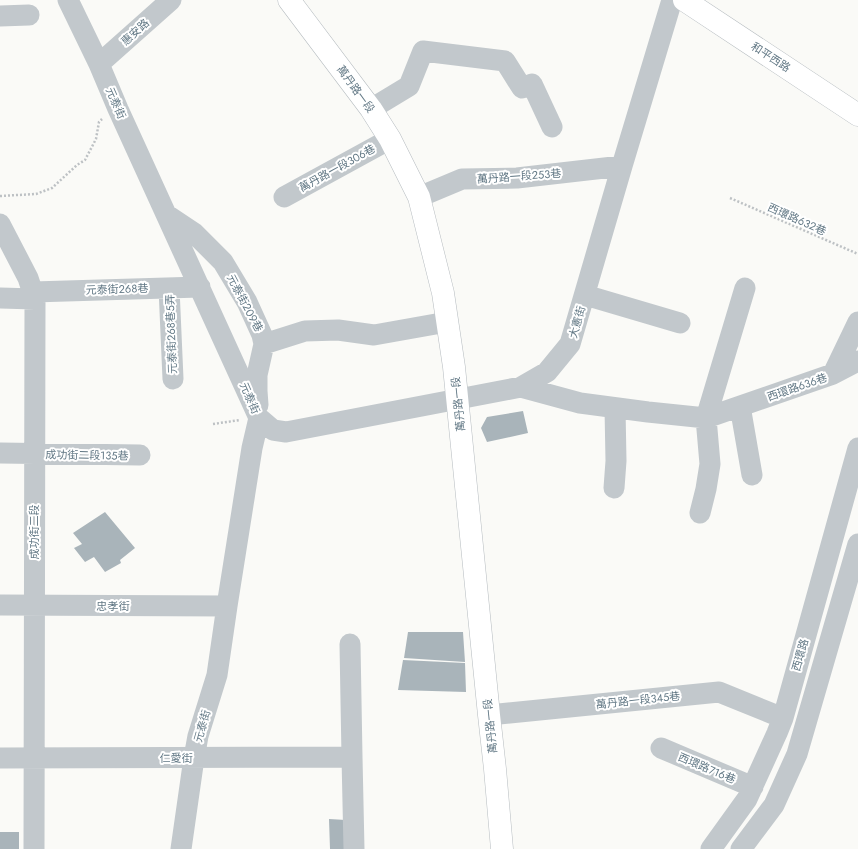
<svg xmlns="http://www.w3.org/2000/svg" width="858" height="849" viewBox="0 0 858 849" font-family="Jost,'Noto Sans TC',sans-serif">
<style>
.building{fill:#a9b4ba}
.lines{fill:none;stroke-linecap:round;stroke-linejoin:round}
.major-casing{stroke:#b6bcc0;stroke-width:23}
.path{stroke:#bdc1c4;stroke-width:2.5;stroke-dasharray:2 2;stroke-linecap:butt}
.minor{stroke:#c2c8cc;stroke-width:21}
.major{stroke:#fff;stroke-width:22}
.labels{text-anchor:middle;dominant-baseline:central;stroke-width:4;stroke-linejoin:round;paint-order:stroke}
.street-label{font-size:11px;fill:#627885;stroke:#fff}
</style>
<rect width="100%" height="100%" fill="#fafaf7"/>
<path class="building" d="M523,411L528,433L487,442L481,428L487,417Z
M105,512L135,548L120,560L121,563L105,572L94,557L85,562L74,548L82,544L73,533Z
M408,632H463L465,662L404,658Z
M403,660L465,663L466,692L398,690Z
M329,819L346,820L347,849H330Z
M0,832H19V849H0Z"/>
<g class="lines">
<g class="major-casing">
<path id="major" d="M289,0L371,109L390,139L419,197L443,293L454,367L489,715L495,769L502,849
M684,0L858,115"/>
</g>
<path class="path" d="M0,196L36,194L52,188L77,165L85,160L96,139L99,122L102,119
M730,198L858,254
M213,424L240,420"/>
<path class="minor" d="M68,0L99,64L118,109L259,418L252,448L227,606L217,675L198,736L194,758L181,849
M0,16L29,15
M99,64L171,0
M371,109L409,86L423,51L505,61L522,88L532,84L552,127
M284,197L390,139
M419,197L462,179L517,178L622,166
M167,215L194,233L223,262L247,302L262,335L264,344L257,375V391L258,405
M0,224L28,278L35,299L34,849
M169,288L173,379
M33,292L200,287
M585,295L680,323
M0,298L35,299
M264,344L305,331L338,330L374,335L447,322
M833,374L858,361
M521,387L580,403L648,412L706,418L833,374L858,322
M740,406L752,475
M259,418L273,430L286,432L521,387L547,372L570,344L622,166L672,0
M0,453L140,455
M614,488L616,461L615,408
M700,513L706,489L710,464L706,418L745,288
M0,605L227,606
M350,644L352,757L354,849
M489,715L719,692L783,718
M661,748L753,787
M0,758L352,757
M711,849L747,799L777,733L783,718L858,448
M741,849L774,805L797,754L858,544"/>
<use href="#major" class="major"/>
</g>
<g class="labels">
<g class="street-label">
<text transform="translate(135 32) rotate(-42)">惠安路</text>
<text transform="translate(771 57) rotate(33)">和平西路</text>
<text transform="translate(356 89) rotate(54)">萬丹路一段</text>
<text transform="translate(116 103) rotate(66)">元泰街</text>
<text transform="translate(337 168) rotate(-29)">萬丹路一段306巷</text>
<text transform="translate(519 176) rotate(-4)">萬丹路一段253巷</text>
<text transform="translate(797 219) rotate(24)">西環路632巷</text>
<text transform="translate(117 289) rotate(-2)">元泰街268巷</text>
<text transform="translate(245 303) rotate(62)">元泰街209巷</text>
<text transform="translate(577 322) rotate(-74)">大憲街</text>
<text transform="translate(171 334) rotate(-92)">元泰街268巷5弄</text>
<text transform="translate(797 387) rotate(-19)">西環路636巷</text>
<text transform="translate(250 398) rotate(66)">元泰街</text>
<text transform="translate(458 404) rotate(-96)">萬丹路一段</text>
<text transform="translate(87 455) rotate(1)">成功街二段135巷</text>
<text transform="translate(34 532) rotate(-90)">成功街二段</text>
<text x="113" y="606">忠孝街</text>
<text transform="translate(800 655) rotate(-74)">西環路</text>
<text transform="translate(638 700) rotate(-6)">萬丹路一段345巷</text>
<text transform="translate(202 726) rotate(-74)">元泰街</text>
<text transform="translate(490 726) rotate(-96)">萬丹路一段</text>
<text x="176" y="758">仁愛街</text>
<text transform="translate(707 768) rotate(23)">西環路716巷</text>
</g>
</g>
</svg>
